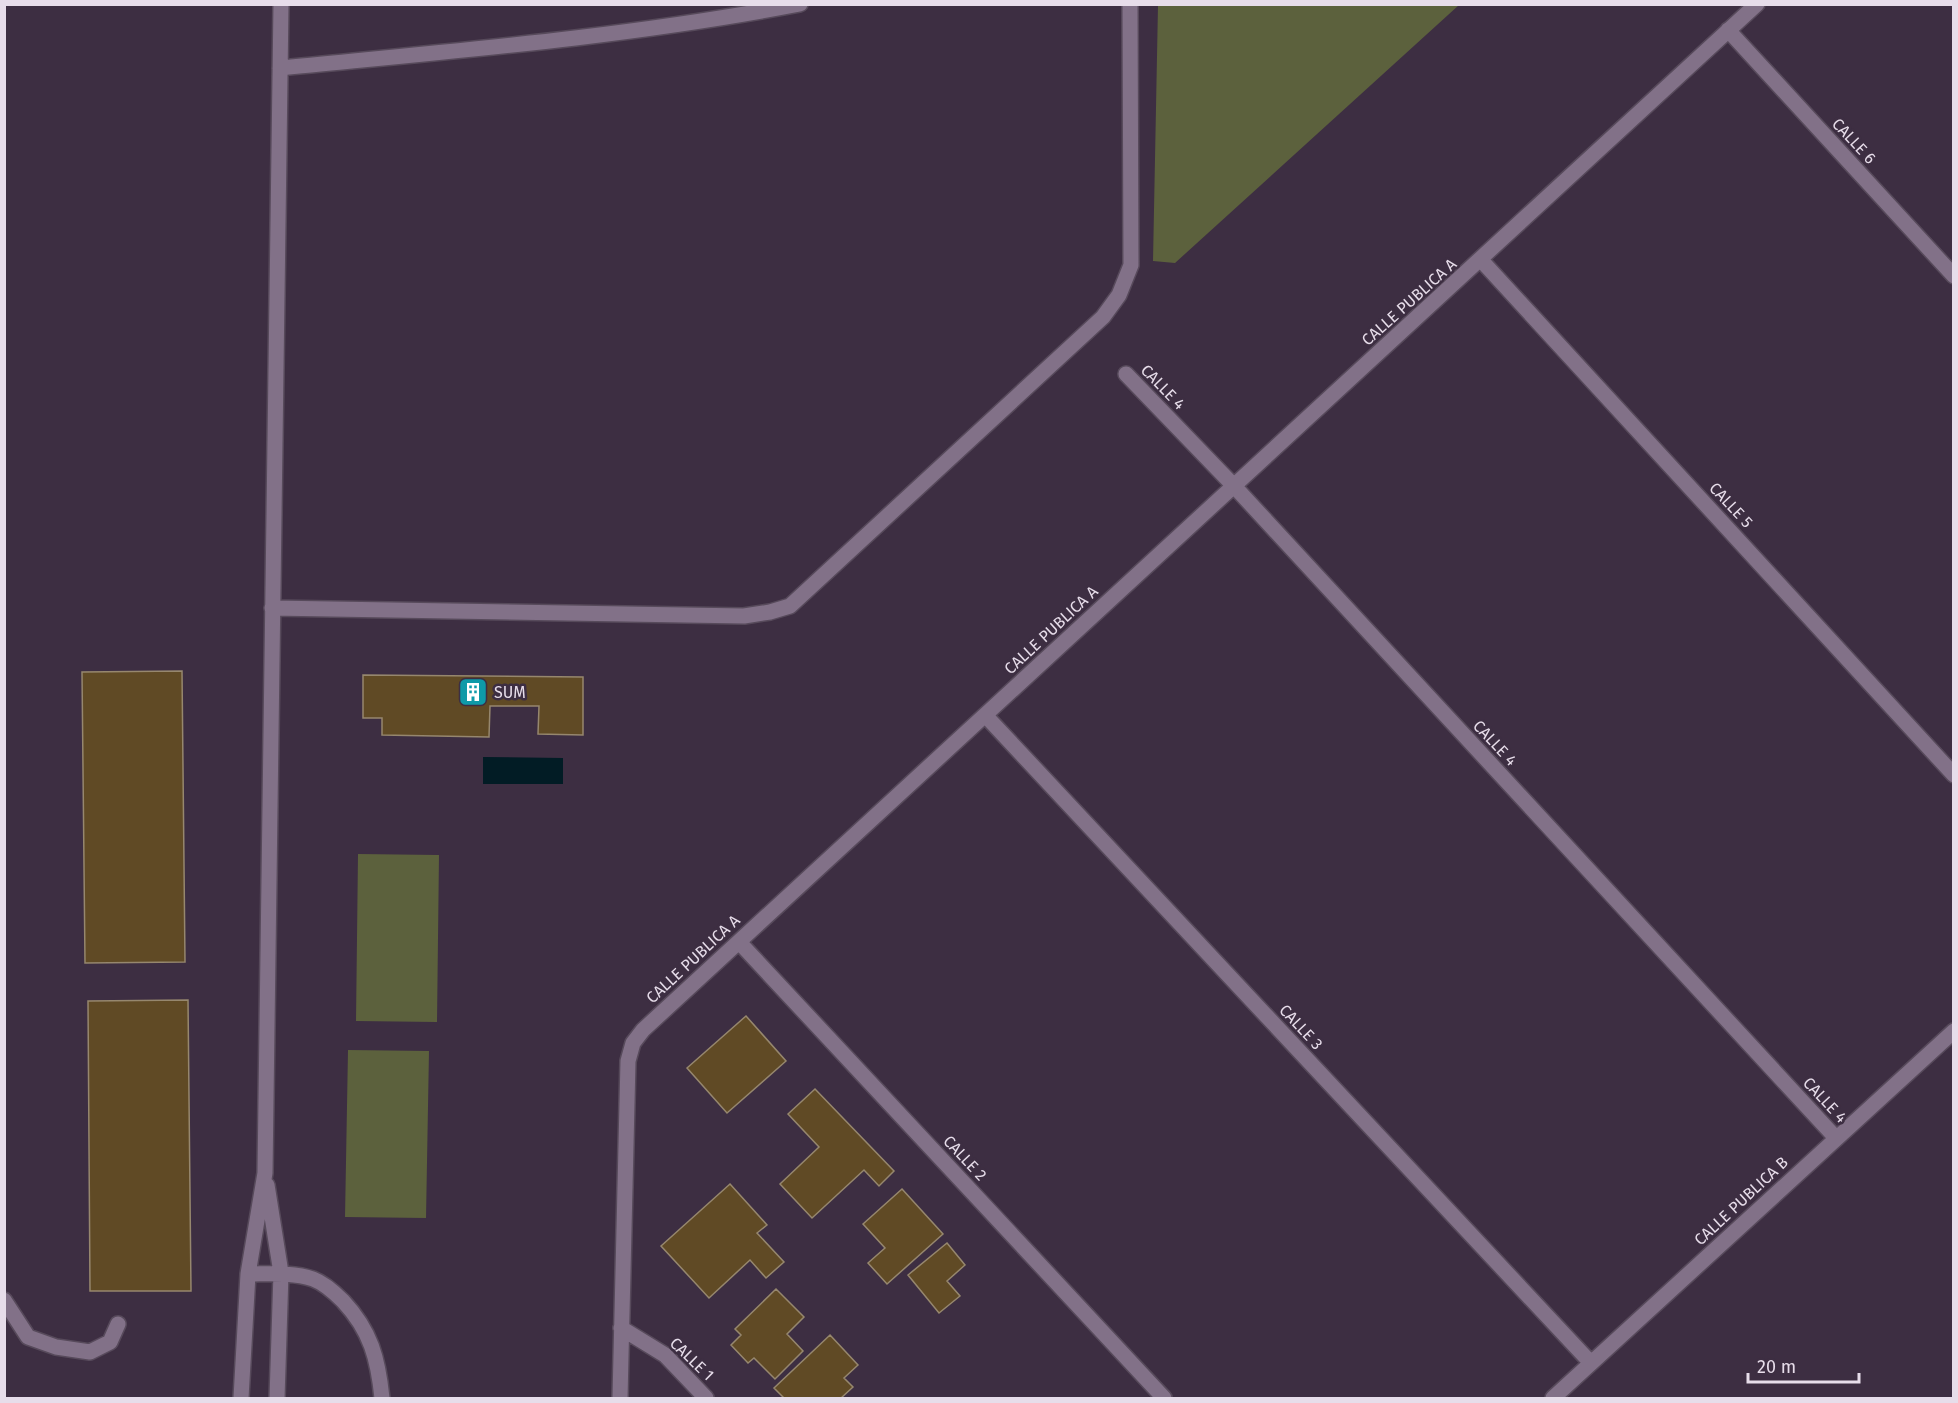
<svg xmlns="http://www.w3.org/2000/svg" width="1958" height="1403" viewBox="0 0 1958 1403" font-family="'Fira Sans',sans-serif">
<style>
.green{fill:#5c613d}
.water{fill:#021c25}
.building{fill:#604a25;stroke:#96876e;stroke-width:1.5}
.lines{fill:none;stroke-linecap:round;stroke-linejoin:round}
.minor-casing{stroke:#574a5b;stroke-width:18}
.minor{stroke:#827188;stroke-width:15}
.labels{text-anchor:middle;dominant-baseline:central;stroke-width:5;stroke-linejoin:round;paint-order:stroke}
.street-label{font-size:16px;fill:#e7ddea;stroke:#3d2e42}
.poi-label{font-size:16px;fill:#e7ddea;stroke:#3d2e42;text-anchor:start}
</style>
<rect width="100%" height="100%" fill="#3d2e42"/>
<path class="green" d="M1158,5V4L1459,5L1175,263L1153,261Z
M358,854L439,855L437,1022L356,1021Z
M348,1050L429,1051L426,1218L345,1217Z"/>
<path class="water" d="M483,757L563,758V784H483Z"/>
<path class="building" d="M182,671L185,962L85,963L82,672Z
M363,675L583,677V735L538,734L539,706H490L489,737L382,735V718H363Z
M188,1000L191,1291H90L88,1001Z
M746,1016L786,1061L727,1113L687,1068Z
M815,1089L894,1171L879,1186L864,1170L812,1218L780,1184L819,1147L788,1114Z
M730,1184L767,1225L757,1233L784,1262L766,1278L750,1260L709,1298L661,1246Z
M902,1189L943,1234L887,1284L868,1263L885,1248L863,1224Z
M947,1243L965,1265L947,1281L960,1296L939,1313L908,1275Z
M776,1289L804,1317L787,1334L803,1351L775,1379L754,1358L748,1363L731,1345L741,1335L735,1329Z
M830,1335L858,1365L844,1378L853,1387L841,1398H784L774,1388Z"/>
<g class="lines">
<g class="minor-casing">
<path id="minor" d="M1728,30L1954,276
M280,68C453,51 628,37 800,4
M1481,260L1954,775
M1126,374L1234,486L1836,1138
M272,608L744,616L770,612L790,606L1103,317L1119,295L1131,265L1130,4
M985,715L1591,1363
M739,942L1164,1398
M267,1185L281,1273L277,1398
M248,1274C269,1274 293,1272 313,1279C324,1283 335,1293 343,1301C371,1331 378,1359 382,1398
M4,1300L28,1337L56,1347L90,1352L110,1342L118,1324
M621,1328L665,1355L706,1398
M241,1398L248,1274L265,1173L281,4
M620,1398L628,1061L633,1043L643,1030L1757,4
M1553,1398L1954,1031"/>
</g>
<use href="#minor" class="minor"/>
</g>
<defs>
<g id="building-square" transform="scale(1.5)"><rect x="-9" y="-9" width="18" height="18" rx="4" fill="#0f9aa8" stroke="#3d2e42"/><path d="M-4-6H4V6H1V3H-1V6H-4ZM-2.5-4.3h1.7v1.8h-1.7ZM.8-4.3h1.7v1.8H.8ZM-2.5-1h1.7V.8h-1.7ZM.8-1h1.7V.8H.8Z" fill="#fff"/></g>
</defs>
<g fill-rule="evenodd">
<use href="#building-square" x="473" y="692"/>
</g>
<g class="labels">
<g class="street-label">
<text transform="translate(1854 141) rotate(47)">CALLE 6</text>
<text transform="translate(1409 302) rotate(-42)">CALLE PUBLICA A</text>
<text transform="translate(1163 387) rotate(46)">CALLE 4</text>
<text transform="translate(1731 505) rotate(47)">CALLE 5</text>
<text transform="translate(1051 630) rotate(-43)">CALLE PUBLICA A</text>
<text transform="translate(1495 743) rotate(47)">CALLE 4</text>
<text transform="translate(693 959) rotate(-43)">CALLE PUBLICA A</text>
<text transform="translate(1301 1027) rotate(47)">CALLE 3</text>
<text transform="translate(1825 1100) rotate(47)">CALLE 4</text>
<text transform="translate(965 1158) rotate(47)">CALLE 2</text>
<text transform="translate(1741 1201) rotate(-43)">CALLE PUBLICA B</text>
<text transform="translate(692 1359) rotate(44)">CALLE 1</text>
</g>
<g class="poi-label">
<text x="494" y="692">SUM</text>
</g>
</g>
<rect width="1958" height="1403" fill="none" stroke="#e7ddea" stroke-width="12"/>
<path d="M1748 1373v9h111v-9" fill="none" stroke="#e7ddea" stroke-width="3"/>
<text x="1757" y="1373" font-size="18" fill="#e7ddea" stroke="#3d2e42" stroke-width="4.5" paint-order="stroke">20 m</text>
</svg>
